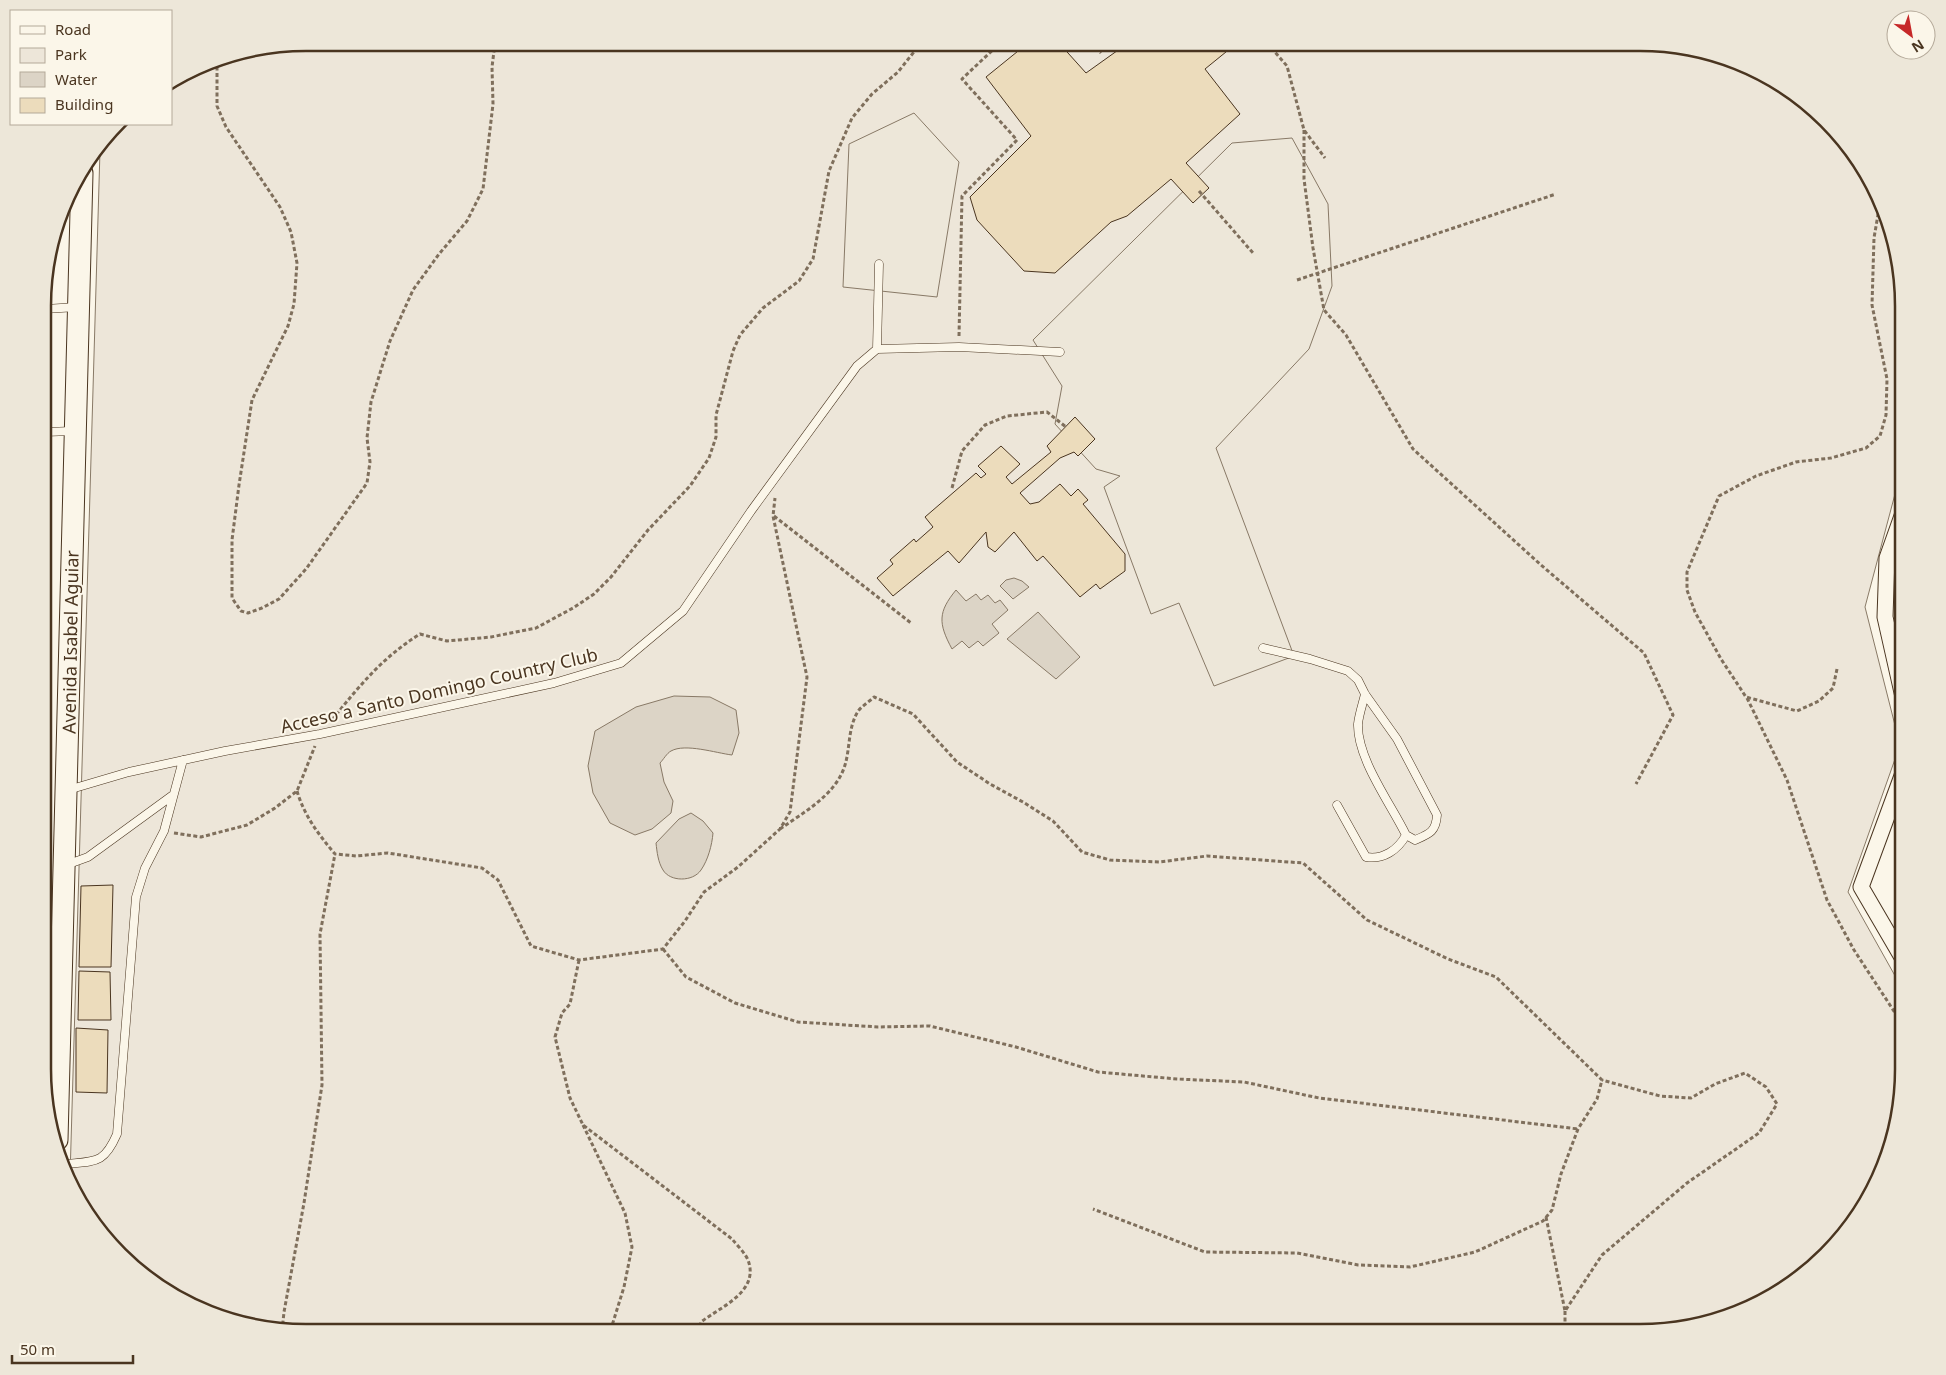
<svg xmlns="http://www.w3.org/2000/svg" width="1946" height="1375" viewBox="0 0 1946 1375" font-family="'Noto Sans',sans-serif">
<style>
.green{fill:#ede6d9;stroke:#887966}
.parking{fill:#ede7d9;stroke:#887966}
.water{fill:#dcd4c6;stroke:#887966}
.building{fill:#ecdcbc;stroke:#4a3520}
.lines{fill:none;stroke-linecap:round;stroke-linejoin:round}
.lane-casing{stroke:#4a3520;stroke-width:9}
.street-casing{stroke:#4a3520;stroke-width:17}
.secondary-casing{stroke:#4a3520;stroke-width:23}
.path{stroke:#7f6f5c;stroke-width:3;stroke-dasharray:4 2.5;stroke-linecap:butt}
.lane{stroke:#fbf6e9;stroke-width:8}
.street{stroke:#fbf6e9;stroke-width:15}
.secondary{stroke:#fbf6e9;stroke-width:21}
.labels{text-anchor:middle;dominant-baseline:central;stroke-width:4;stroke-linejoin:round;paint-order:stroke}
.street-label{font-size:18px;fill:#4a3520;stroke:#fbf6e9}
.rim{fill:none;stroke:#4a3520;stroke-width:2.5}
</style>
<rect width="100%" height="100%" fill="#fbf6e9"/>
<path class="green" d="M306,43H1657L1741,62L1801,97L1838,132L1876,189L1903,289V464L1865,607L1900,745L1848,892L1903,990V1086L1884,1170L1849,1230L1814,1267L1757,1305L1708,1324L1641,1332H289L221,1318L145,1278L78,1201L70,1177L100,150L120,124H171V84L205,62Z"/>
<path class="parking" d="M914,113L959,162L937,297L843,287L849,144Z
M1292,138L1328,204L1332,286L1309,349L1216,448L1294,656L1214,686L1179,603L1151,614L1104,487L1120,476L1096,469L1055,424L1062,386L1033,340L1232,143Z"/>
<path class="water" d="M1014,578L1022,581L1029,587L1013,599L1000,586L1006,580Z
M956,590L966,601L976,594L981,600L988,595L995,603L1000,600L1008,610L992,624L999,633L983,646L978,641L969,648L962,641L952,649C938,623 938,612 956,590Z
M1038,612L1080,657L1056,679L1007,639Z
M674,696L710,697L736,710L739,733L732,755C716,753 685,743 671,751C667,753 663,760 660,763L664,782L673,801L671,813L652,829L635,835L610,823L593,793L588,766L595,731L636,707Z
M691,813L703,821L713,833C712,845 708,860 701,870C693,882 670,882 663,870C658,862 657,852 656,843L679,819Z"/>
<path class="building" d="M1028,43H1059L1086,73L1128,43H1176L1183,50L1193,43H1237L1205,69L1240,114L1186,163L1209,188L1193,203L1171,179L1127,216L1111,222L1055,273L1024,271L977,220L970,197L1031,136L986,77Z
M1075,417L1095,439L1078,456L1074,452L1060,458L1020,493L1030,504L1039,502L1060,484L1071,496L1078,489L1088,500L1083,504L1125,554V571L1100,589L1096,584L1080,597L1043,556L1037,561L1014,532L995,552L988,547L986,532L959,563L948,551L893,596L877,578L893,564L890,560L914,539L916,542L933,527L925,517L976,473L981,478L986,474L978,466L1001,446L1020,464L1006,477L1012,484L1051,452L1047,446Z
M113,885L111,967H79L81,886Z
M79,971L110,972L111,1020H78Z
M76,1028L108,1030L107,1093L76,1092Z"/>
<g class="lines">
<g class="lane-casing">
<path id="lane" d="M45,309L77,307
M877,349L879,264
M45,432L73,431
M1887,558L1903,560
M1263,648L1310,659L1348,671L1358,680L1365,694L1397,739L1437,815C1436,832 1429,834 1415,840L1406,835C1391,804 1357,759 1358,724C1359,714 1363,703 1365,694
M68,790L129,772L225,751L320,734L554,683L621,663L683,611L751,511L857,366L877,349L959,347L1060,352
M1337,805L1366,857C1383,860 1398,850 1406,835
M66,865L88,857L173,795
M65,1164C96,1161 104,1164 117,1134L136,897L145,868L164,831L183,760"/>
</g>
<g class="street-casing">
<path id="street" d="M1903,513L1887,558L1885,617L1903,697
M1903,773L1861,887L1903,959"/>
</g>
<g class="secondary-casing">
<path id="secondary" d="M57,1140L82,173"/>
</g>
<path class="path" d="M1091,43L1101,53
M1267,43L1287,66L1304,130L1325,158
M217,60V106L226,127L280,207L291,232L297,263L294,304L288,326L252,400L239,485L232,540V598L241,611L248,613L262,608L279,599L306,569L367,483L370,462L367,438L371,402L390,341L413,290L439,254L467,221L483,189L493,104L492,67L495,43
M1304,130V179L1313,248L1324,310L1346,335L1413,449L1541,565L1644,653L1673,715L1636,784
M1199,191L1253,253
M1297,280L1556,194
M959,336L962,196L1017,140L962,79L1000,43
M952,488L962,451L985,425L1007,416L1047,412L1066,427
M774,516L911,623
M1837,669L1833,688L1819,701L1797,711L1746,697L1721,659L1695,612L1687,590V572L1719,496L1756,476L1796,462L1831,458L1866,448L1880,436L1886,415L1887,379L1872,305L1874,238L1880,203
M1747,698L1787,780L1827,900L1854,950L1903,1025
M332,720C359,686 383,657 420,634L447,641L491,637L536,628L573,608L594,594L611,577L648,530L690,486L709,458L716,437V415L733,351L740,335L763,308L799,281L813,259L829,171L852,118L872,94L898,72L921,43
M297,791C304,815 318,834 335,854L356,856L388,853L482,868L498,880L531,946L579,960L663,949L685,921L704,892L738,867L780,829L790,812L807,677L773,516L775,498
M780,829C804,812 836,795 845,765C850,749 848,729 857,713C860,707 869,702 874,697L913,714L957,762L990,784L1023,802L1053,821L1082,852L1110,860L1159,862L1207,856L1303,863L1367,920L1448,959L1496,977L1602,1080L1597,1099L1578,1129L1561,1174L1552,1210L1543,1221L1475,1252L1410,1267L1358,1265L1297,1253L1205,1252L1093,1209
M174,833L201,837L247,825L275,808L297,791L315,746
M663,949L686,977L735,1003L798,1022L878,1027L930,1026L1016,1047L1098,1072L1177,1079L1244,1082L1319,1098L1578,1129
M579,960L570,1004L562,1013L555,1037L570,1098L583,1125L732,1239C737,1245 745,1253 748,1260C760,1292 720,1307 701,1322L699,1329L700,1332
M583,1125L625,1213L632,1247L624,1287L610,1332
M1546,1217L1565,1311L1602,1255L1687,1183L1759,1133L1777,1104L1766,1087L1745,1073L1715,1084L1691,1098L1660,1096L1602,1080
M1565,1311V1332
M282,1331L284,1312L304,1203L322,1085L320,934L335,854"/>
<use href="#lane" class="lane"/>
<use href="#street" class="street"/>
<use href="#secondary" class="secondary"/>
</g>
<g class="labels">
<g class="street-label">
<text transform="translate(70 642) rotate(-89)">Avenida Isabel Aguiar</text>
<text transform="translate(439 690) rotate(-13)">Acceso a Santo Domingo Country Club</text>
</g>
</g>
<path d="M0 0H1946V1375H0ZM306 51H1640A255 255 0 0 1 1895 306V1069A255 255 0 0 1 1640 1324H306A255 255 0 0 1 51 1069V306A255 255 0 0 1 306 51Z" fill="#ede7d9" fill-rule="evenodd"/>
<path class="rim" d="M306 51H1640A255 255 0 0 1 1895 306V1069A255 255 0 0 1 1640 1324H306A255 255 0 0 1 51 1069V306A255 255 0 0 1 306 51Z"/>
<rect x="10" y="10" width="162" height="115" fill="#fbf6e9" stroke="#b4a999"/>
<rect x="20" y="26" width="25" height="8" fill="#fbf6e9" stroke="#b4a999"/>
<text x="55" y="35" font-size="15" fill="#4a3520">Road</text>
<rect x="20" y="48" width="25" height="15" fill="#ede6d9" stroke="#b4a999"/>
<text x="55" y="60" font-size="15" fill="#4a3520">Park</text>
<rect x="20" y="72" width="25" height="15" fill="#dcd4c6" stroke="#b4a999"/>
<text x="55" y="85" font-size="15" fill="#4a3520">Water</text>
<rect x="20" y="98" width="25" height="15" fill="#ecdcbc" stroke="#b4a999"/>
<text x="55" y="110" font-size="15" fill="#4a3520">Building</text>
<g transform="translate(1911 35) rotate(148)"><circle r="24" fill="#fbf6e9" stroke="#b4a999"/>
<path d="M0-4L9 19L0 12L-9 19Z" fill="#c62828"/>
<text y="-8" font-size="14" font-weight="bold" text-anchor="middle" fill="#4a3520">N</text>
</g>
<path d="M12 1355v8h121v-8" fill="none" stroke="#4a3520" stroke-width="2.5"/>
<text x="20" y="1355" font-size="15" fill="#4a3520" stroke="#fbf6e9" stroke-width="4" paint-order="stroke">50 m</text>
</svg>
